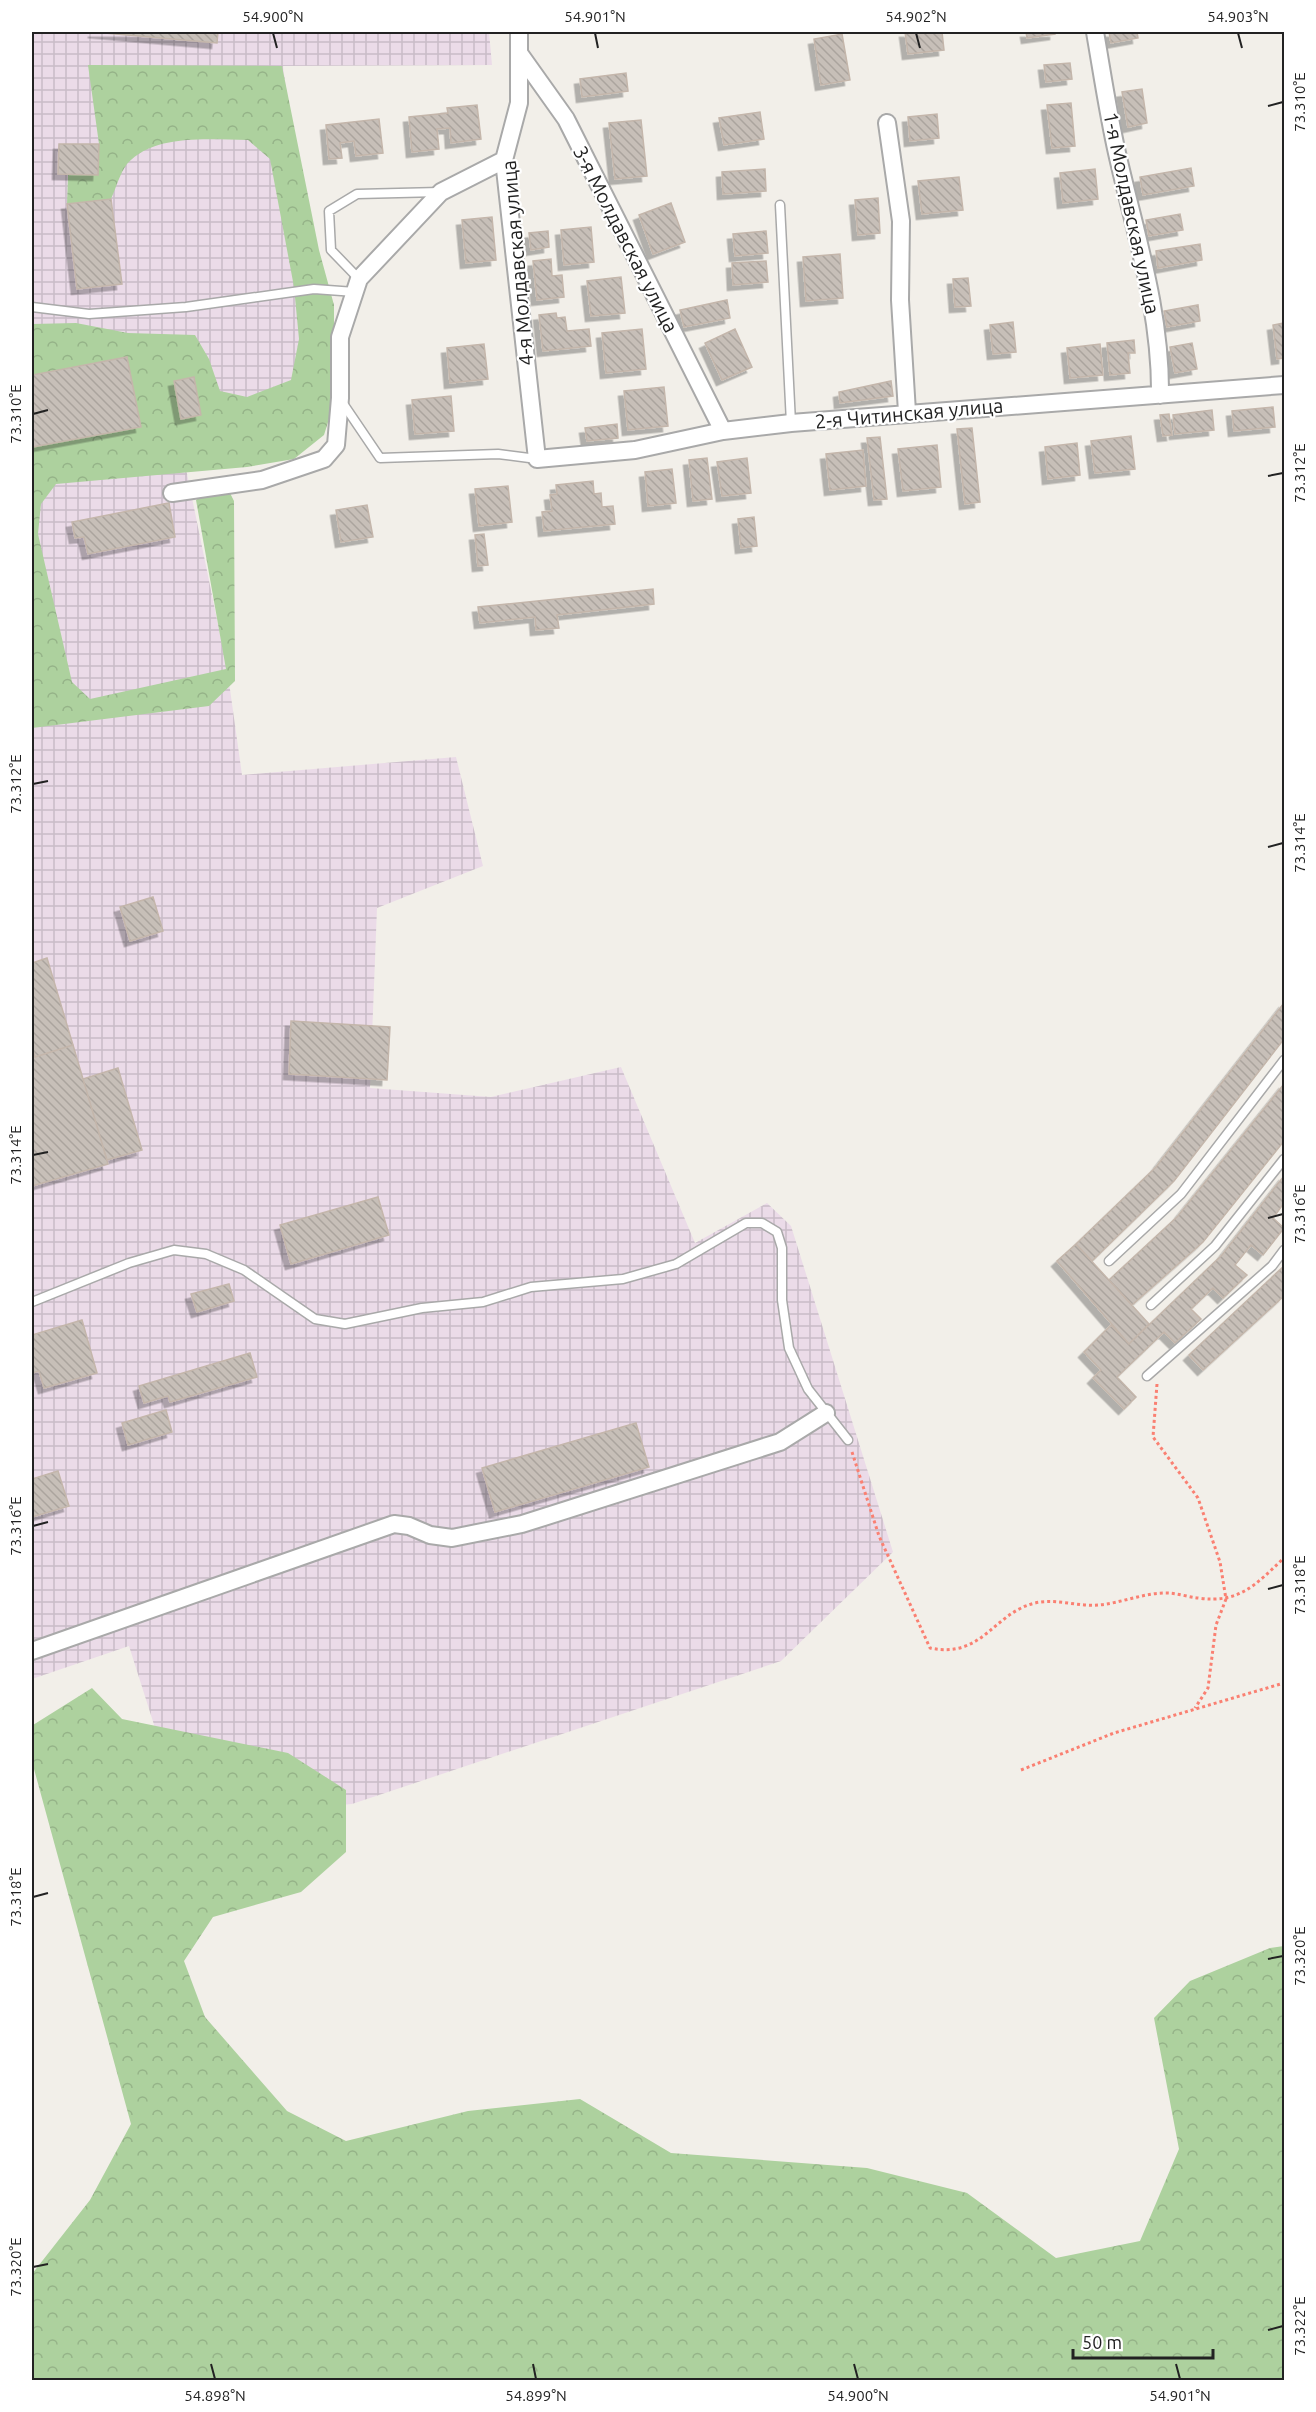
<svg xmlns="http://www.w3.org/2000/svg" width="1316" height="2412" viewBox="0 0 1316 2412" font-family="Ubuntu,sans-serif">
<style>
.industrial{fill:url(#industrial-grid)}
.forest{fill:url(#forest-crowns)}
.building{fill:url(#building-back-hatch);stroke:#c4b6ab;stroke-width:1.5;filter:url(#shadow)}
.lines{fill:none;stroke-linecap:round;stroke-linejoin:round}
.service-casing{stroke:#a9a9a9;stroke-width:11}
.minor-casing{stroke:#a9a9a9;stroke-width:20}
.path{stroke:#fa8072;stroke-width:3;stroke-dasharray:3 3;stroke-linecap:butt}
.service{stroke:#fff;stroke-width:8}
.minor{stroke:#fff;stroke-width:16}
.ticks{fill:none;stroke:#222;stroke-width:2}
.labels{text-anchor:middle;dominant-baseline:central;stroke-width:4.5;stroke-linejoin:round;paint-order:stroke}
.street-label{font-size:20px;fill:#222;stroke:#fff}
.neatline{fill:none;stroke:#222;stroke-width:2}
.ticks-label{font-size:15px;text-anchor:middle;fill:#222}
</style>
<defs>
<pattern id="industrial-grid" width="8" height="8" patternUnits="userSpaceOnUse" patternTransform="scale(1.5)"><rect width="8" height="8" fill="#ebdbe8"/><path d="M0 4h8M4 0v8" fill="none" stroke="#c9bcc7"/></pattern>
<pattern id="forest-crowns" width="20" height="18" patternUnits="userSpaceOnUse" patternTransform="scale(1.5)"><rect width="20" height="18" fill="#add19e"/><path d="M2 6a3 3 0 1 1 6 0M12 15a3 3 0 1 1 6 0" fill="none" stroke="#95b388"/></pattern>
<pattern id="building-back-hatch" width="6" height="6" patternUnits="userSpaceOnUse" patternTransform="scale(1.5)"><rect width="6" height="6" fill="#c7bfb8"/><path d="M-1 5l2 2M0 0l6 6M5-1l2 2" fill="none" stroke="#aba49e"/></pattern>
<filter id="shadow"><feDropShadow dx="-5.5" dy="5.5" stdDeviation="0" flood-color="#0004"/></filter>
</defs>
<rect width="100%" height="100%" fill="#f2efe9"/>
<path class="industrial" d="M32,32H489L492,65L283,66L329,402L178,430L227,668L242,775L456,757L483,866L377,908L370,1088L491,1097L621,1067L695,1243L767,1203L791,1226L893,1552L781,1661L352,1804L184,1819L129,1646L32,1679Z"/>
<path class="forest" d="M88,65L282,66L319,250L334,305V403L324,435L294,459L247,467L56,484L41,504L38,534L72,682L90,699L226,669L196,500L206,491H229L234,501L235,681L209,706L32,728V447L140,426L127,357L32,375V324L76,323L128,333L195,335L209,359L220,391L247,397L291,380L299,339L294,287L270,159L248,140C210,140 155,133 127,164C120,173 116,188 111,199L67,204L68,175H98L99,144Z
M92,1688L122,1719L288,1753L346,1790V1852L301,1892L213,1917L184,1961L205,2017L287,2111L346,2141L468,2111L580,2099L671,2153L867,2168L967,2193L1056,2258L1140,2241L1179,2149L1154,2018L1190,1981L1270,1948L1284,1946V2380H32V2274L90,2200L131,2124L34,1769L33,1725Z"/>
<path class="building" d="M93,32H218L217,43Z
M905,32H942L944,50L908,54Z
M1026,32H1055V34L1027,38Z
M1109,32H1137L1138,38L1111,43Z
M842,34L850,80L821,85L814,39Z
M1070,63L1072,79L1046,82L1044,65Z
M626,73L628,91L582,97L580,79Z
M1142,89L1147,123L1128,127L1122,92Z
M1071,103L1075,146L1052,148L1047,105Z
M477,105L481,139L451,143L450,128L437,129L439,149L412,152L409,117L448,113L447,108Z
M760,112L764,139L724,145L719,118Z
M937,114L939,138L910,141L908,117Z
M379,119L383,153L356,156L354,141L340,143L342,158L329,159L326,125Z
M641,120L647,176L615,179L609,123Z
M59,144H99L98,175L58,174Z
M1191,168L1194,186L1143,195L1140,177Z
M765,169L766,191L723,194L722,172Z
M1095,169L1098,199L1063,203L1060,173Z
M959,177L963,210L922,214L918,181Z
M878,198L880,233L858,235L855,200Z
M111,199L122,284L77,289L67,204Z
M671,203L685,242L653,254L639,215Z
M1180,214L1183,230L1149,236L1146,220Z
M492,217L496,260L466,263L462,220Z
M591,227L594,262L564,265L561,230Z
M548,231L549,247L531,250L529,233Z
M766,231L768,253L735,256L733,234Z
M1200,244L1202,260L1158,268L1156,251Z
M840,254L843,298L806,301L803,257Z
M551,259L552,276L562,275L564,297L537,300L533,261Z
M766,261L768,282L733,285L732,263Z
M621,277L625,313L591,316L587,281Z
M968,278L971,306L955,307L953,279Z
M727,300L730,318L684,327L680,310Z
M1198,305L1200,321L1167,327L1164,311Z
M556,313L557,318L565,317L567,331L589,329L591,346L543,351L539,315Z
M1013,322L1016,352L993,354L990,325Z
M1284,323V358L1277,359L1273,325Z
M642,329L646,369L606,373L602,333Z
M735,329L752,367L722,380L705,343Z
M1134,340L1135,353H1128L1130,373L1110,375L1107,343Z
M1192,343L1197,369L1175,373L1170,347Z
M484,344L488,379L450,383L447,348Z
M1100,344L1103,375L1070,378L1067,348Z
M127,357L141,427L32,447V375Z
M194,377L201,415L181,419L174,381Z
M891,381L893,396L840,403L839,392Z
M664,387L668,426L628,430L624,391Z
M451,396L454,431L415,434L412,400Z
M1273,407L1275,427L1234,431L1232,411Z
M1212,410L1214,430L1175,434L1173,415Z
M1169,414L1172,435L1163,436L1160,415Z
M617,424L618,438L587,441L585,428Z
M972,428L980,502L965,504L957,429Z
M1131,436L1135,469L1095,473L1091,441Z
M880,437L887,499L874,500L867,438Z
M1077,443L1080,475L1048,479L1045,447Z
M937,445L941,487L903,491L898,449Z
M863,450L866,486L830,490L826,454Z
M707,458L712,499L693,501L689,460Z
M747,458L751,493L722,496L717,462Z
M672,469L676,503L648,506L645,472Z
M593,481L594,494L601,493L602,507L613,506L615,524L544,531L542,512L552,511L550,495L557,494L556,485Z
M508,486L512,522L479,526L475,489Z
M169,503L175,537L88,554L84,537L75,538L72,522Z
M367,505L373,537L341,542L336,510Z
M754,517L757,546L741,548L738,519Z
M484,534L488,565L478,566L475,535Z
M653,589L654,604L557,615L559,628L536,630L535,617L480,623L478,607Z
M153,897L163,931L130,941L120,907Z
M47,958L73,1045L35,1057L32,1046V963Z
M1284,1003V1039L1174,1181L1092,1261L1076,1244L1156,1167Z
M291,1021L390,1027L387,1080L289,1074Z
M73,1045L108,1164L32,1186V1046L35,1057Z
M118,1068L142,1150L107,1160L83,1079Z
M1284,1084V1141L1203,1242L1132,1305L1109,1280L1178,1216Z
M1284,1176V1203L1273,1218L1284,1228L1263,1255L1251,1245L1235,1265L1247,1275L1223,1298L1213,1288L1191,1309L1201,1319L1175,1343L1164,1332L1117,1377L1136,1397L1124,1409L1093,1378L1101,1370L1084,1352L1111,1325L1129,1344L1222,1255Z
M378,1197L389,1235L291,1264L280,1225Z
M1076,1244L1149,1324L1129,1344L1057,1261Z
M1284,1266V1296L1203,1370L1189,1355Z
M229,1284L234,1301L197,1312L191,1294Z
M82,1320L97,1373L44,1388L39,1371L32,1373V1335Z
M250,1353L257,1377L170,1402L168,1396L144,1403L139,1386Z
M166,1410L172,1432L128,1445L122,1423Z
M636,1423L649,1467L495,1512L482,1468Z
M58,1471L69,1506L32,1517V1479Z"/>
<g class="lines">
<g class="service-casing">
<path id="service" d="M780,205L791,423
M359,279L331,250L329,211L357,194L440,192
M32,307L89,314L186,307L314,289L355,292
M342,402L380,458L498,454L537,459
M1109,1261L1181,1194L1284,1060
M32,1302L129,1263L174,1250L206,1254L244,1270L315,1319L345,1324L422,1308L483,1302L531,1287L623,1279L676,1264L746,1223H762L777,1232L782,1248V1300L789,1348L808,1389L848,1440
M1151,1305L1215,1246L1284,1159
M1147,1376L1272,1266L1284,1250"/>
</g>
<g class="minor-casing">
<path id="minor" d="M519,32V103L504,160L537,459L635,450L723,431L791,423L1284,385
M1095,32C1102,72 1108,113 1117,153C1135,233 1161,311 1160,395
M519,53L566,119L723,431
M887,123L901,221L900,300L907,412
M172,493L262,480L324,459L336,445L340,398V337L359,279L441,192L504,160
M32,1651L394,1524L409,1526L430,1535L452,1538L522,1524L780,1442L826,1413"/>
</g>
<path class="path" d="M1157,1384L1153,1437L1198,1498L1220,1562L1226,1599L1216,1625L1208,1688L1195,1708
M852,1452L879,1536L930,1648C983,1659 993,1613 1035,1603C1056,1598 1078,1607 1099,1605C1121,1603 1143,1593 1166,1593C1177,1593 1188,1597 1198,1598C1240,1604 1256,1584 1284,1558
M1021,1770L1114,1733L1284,1683"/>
<use href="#service" class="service"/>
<use href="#minor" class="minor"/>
</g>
<path class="ticks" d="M273,33L277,48M595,33L598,48M916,33L920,48M1238,33L1242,48M1268,106L1283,102M33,414L48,410M1268,476L1283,473M33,784L48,781M1268,847L1283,843M33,1155L48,1152M1268,1218L1283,1214M33,1526L48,1522M1268,1589L1283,1585M33,1897L48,1893M1268,1959L1283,1956M33,2267L48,2264M1268,2330L1283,2326M211,2364L215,2379M533,2364L536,2379M854,2364L858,2379M1176,2364L1180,2379"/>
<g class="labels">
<g class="street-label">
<text transform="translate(1132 213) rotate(78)">1-я Молдавская улица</text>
<text transform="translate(626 239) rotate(63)">3-я Молдавская улица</text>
<text transform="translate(517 263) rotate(-95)">4-я Молдавская улица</text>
<text transform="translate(909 413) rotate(-5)">2-я Читинская улица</text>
</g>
</g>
<rect width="1316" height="2412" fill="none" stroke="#ffffff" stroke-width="66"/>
<path d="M1073 2349v9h140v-9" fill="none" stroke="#222222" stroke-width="3"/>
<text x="1082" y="2349" font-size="18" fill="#222222" stroke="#ffffff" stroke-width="4.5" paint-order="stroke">50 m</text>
<rect x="33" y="33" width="1250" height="2346" class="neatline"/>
<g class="ticks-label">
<text x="273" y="22">54.900°N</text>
<text x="595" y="22">54.901°N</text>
<text x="916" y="22">54.902°N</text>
<text x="1238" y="22">54.903°N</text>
<text transform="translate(1300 102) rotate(-90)" y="5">73.310°E</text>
<text transform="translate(16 414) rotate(-90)" y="5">73.310°E</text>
<text transform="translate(1300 473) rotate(-90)" y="5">73.312°E</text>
<text transform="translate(16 784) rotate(-90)" y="5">73.312°E</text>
<text transform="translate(1300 843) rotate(-90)" y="5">73.314°E</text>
<text transform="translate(16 1155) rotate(-90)" y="5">73.314°E</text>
<text transform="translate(1300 1214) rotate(-90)" y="5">73.316°E</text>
<text transform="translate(16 1526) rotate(-90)" y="5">73.316°E</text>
<text transform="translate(1300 1585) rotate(-90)" y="5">73.318°E</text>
<text transform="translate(16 1897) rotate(-90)" y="5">73.318°E</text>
<text transform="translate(1300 1956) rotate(-90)" y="5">73.320°E</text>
<text transform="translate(16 2267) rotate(-90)" y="5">73.320°E</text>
<text transform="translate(1300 2326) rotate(-90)" y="5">73.322°E</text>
<text x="215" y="2401">54.898°N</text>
<text x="536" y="2401">54.899°N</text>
<text x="858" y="2401">54.900°N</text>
<text x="1180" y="2401">54.901°N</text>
</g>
</svg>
